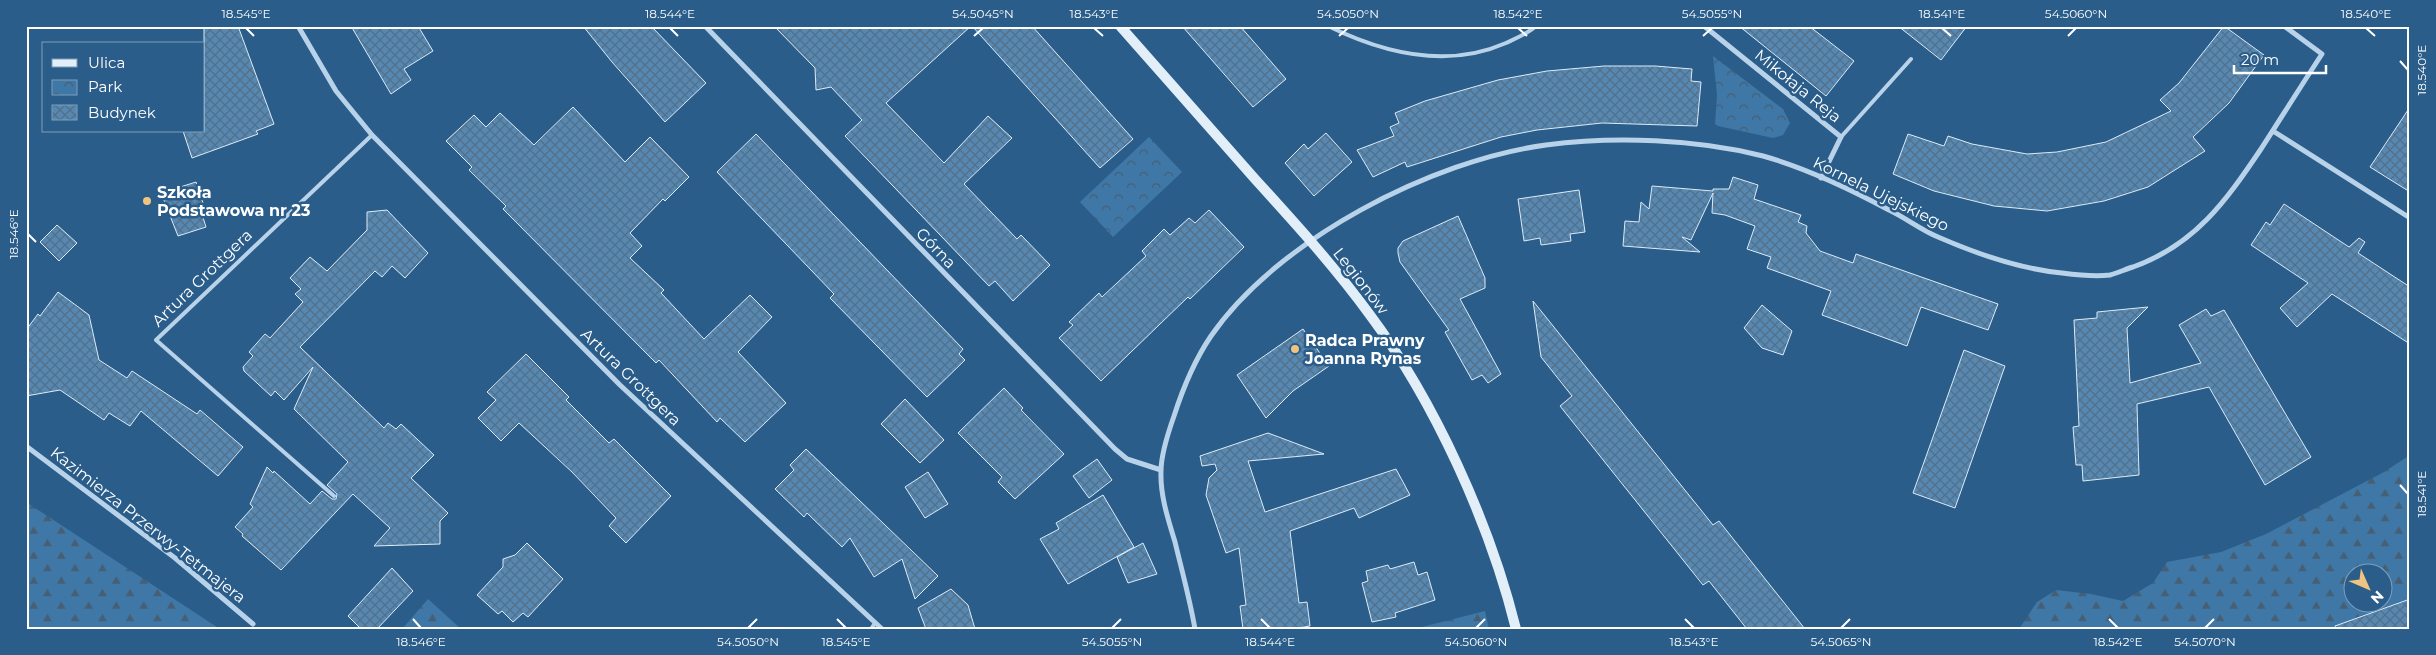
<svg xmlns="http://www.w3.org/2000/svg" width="2436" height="655" viewBox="0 0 2436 655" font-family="Montserrat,sans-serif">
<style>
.forest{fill:url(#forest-firs);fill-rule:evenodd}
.park{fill:url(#park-crowns)}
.building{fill:url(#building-cross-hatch);stroke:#dcebf7}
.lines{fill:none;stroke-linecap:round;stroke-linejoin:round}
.lane{stroke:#b8d3e9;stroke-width:4}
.street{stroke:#b8d3e9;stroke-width:5}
.secondary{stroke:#e2eef8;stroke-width:10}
.ticks{fill:none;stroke:#fff;stroke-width:2}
.poi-dot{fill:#efc480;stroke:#2a5d8a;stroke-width:2}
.labels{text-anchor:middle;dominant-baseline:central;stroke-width:5;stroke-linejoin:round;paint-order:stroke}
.street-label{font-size:16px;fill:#fff;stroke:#2a5d8a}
.poi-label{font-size:16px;font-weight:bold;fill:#fff;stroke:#2a5d8a;text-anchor:start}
.neatline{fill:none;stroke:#fff;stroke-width:2}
.ticks-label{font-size:12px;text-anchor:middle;fill:#fff}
</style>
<defs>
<pattern id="forest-firs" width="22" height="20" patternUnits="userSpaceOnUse" patternTransform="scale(1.25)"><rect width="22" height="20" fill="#3f77a6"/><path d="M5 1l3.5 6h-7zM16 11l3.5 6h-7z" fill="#465f74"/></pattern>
<pattern id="park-crowns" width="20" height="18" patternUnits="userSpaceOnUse" patternTransform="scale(1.25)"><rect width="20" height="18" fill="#3f77a6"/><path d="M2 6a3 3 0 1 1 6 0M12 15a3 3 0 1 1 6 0" fill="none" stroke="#465f74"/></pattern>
<pattern id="building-cross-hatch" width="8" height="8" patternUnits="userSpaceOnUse" patternTransform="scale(1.25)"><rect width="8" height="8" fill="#5688b2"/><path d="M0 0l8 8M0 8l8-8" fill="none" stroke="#527089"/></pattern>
</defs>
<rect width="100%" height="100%" fill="#2a5d8a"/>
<path class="forest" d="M2410,455V599L2361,616L2365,629H2019L2037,602L2056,590L2091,594L2123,601L2153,583L2167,562L2221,552L2266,534L2384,472ZM2354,572H2384V602H2354Z
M26,502L220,629H26Z
M428,599L461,629H402Z
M1485,611L1489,629H1414Z"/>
<path class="park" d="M1713,56L1783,109L1790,123L1783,135L1773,138L1718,126L1715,124L1717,95Z
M1149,137L1182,172L1113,237L1080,202Z"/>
<path class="building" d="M204,26H238L274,124L256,131L258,134L192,158L183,131H204Z
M351,26H418L433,51L404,69L411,80L391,94Z
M583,26H651L706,83L665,122L612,62Z
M774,26H971L886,103L944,163L988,116L1012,138L964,184L1017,239L1021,235L1050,265L1013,301L995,281L989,286L845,136L862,120L831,87L816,90L815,68Z
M972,26H1032L1133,139L1100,168Z
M1182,26H1240L1286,79L1253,107Z
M1739,26H1809L1854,61L1826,96Z
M1898,26H1967L1941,60Z
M2224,26L2264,55L2229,103L2193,137L2205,151L2148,187L2104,201L2047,211L1994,206L1934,191L1893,174L1908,134L1944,146L1948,136L1972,144L2027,154L2057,152L2106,142L2171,111L2160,100L2179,83Z
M1604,66H1655L1692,69L1691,81L1701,82L1697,126L1602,123L1537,130L1501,137L1407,167L1405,162L1373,177L1357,150L1394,136L1390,127L1399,123L1395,113L1425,101L1498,80L1547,71Z
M573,107L625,162L650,137L689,177L665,201L663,199L630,233L642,246L630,258L664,290L661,293L704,339L750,295L772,317L738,352L786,403L745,442L720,418L717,422L659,360L656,363L503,209L506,206L469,170L472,167L446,141L474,115L486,127L500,113L534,145Z
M2410,107V192L2370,167Z
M1326,133L1352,162L1314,196L1285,163L1304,144L1308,149Z
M756,134L963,349L959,354L965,360L927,397L830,298L834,294L717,172Z
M1733,177L1758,185L1754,199L1801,215L1798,222L1807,226L1806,233L1820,251L1853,263L1856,254L1998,304L1988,330L1921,307L1907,346L1822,315L1831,291L1767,268L1771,257L1747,249L1755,226L1725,215L1712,213L1713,193L1691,240L1682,237L1700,252L1623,246L1625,221L1639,222L1641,202L1649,209L1652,186L1713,191V189H1729Z
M196,182L206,212L202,214L206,227L178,236L161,193Z
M1579,190L1585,232L1570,234L1571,241L1541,245L1540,238L1524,241L1518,199Z
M2284,204L2349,247L2359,238L2365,242L2358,253L2410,287V344L2332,294L2297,327L2280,308L2308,283L2251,245L2266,222L2270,225Z
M387,210L428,253L405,278L392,266L382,277L375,271L300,347L384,428L388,423L396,429L401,424L434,455L411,478L448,513L440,521V544L374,546L390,528L353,494L281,570L242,536L243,534L235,527L253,507L250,504L267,467L273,473L274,471L310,504L322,491L332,499H336L337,494L327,485L348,462L294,409L313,367L284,400L275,391L271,396L244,371L243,367L253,356L249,352L265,334L270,338L303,302L295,294L301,289L290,278L310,257L327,271L367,230V212Z
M1209,210L1244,247L1190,299L1188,297L1101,381L1059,338L1073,325L1069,322L1099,293L1102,297L1146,256L1142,251L1164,229L1170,235L1189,218L1195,223Z
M1458,216L1485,278V288L1460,299L1501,374L1488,383L1482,375L1472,380L1445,332L1449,330L1400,262L1398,253V248L1403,241Z
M57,225L77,243L59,261L40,242Z
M58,292L89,315L99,360L127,378L132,371L197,414L200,410L243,447L218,476L141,411L130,426L109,413L104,420L60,390L26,396V330L38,314L40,316Z
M1533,301L1713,525L1719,521L1805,629H1747L1709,581L1703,585L1560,406L1572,396L1541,357Z
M1762,305L1792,331L1783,355L1762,348L1744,328Z
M2148,307L2127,328L2130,383L2201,363L2179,325L2206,309L2211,316L2224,310L2311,457L2265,485L2209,387L2137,404L2139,475L2083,481L2082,465H2076L2073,427L2079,426L2074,320L2097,318V312Z
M1303,329L1329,366L1293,391L1266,418L1237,375Z
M1964,350L2005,366L1955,508L1913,493Z
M526,354L569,397L566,400L609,443L614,439L671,496L626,543L609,526L616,518L572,472L519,423L501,441L478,418L496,400L487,392Z
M1004,388L1023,408L1021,410L1064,454L1015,499L998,482L1002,477L958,433Z
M905,399L944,440L920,463L881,424Z
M1268,433L1324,454L1248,461L1265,512L1396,469L1410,495L1359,518L1354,508L1290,531L1299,603L1307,602L1310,626L1292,629H1243L1240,606L1246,605L1239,548L1226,553L1206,495L1209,478L1217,470L1215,464L1202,466L1200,456Z
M806,449L938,576L915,599L902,559L874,577L850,538L842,547L807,513L804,517L775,489L794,470L790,465Z
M1097,459L1112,480L1089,498L1073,476Z
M928,472L948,504L925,518L905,487Z
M1103,495L1134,547L1068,584L1040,539L1059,529L1056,523Z
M527,543L563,579L528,617L523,613L513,622L502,611L498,614L477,595L503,567V559L515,555Z
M1143,543L1157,574L1128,583L1117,557Z
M1414,562L1418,575L1427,572L1435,600L1395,613L1396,617L1372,622L1362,583L1368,581L1366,571L1388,565L1390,569Z
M392,568L413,591L377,629H361L348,616Z
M951,589L968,605L975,629H926L918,608Z
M2410,599V629H2336L2335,626Z"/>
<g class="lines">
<path class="lane" d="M1328,26C1383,53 1447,69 1506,43C1517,38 1527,34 1536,26
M1841,137L1911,59
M334,496L156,340L372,135
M871,629L875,623"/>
<path class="street" d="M298,26L336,91L372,135L620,385L882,629
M705,26L1115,449L1127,459L1161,470
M1704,26L1841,137L1821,178
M2273,131L2410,218
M26,446L175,558L253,624
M1195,629C1190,600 1182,571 1175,542C1168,519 1160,495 1161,471C1161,454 1168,433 1174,416C1183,388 1194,361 1211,336C1277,240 1432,160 1546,145C1614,136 1697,139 1763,156C1806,168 1850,189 1889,210C1906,218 1921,230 1938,237C1977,254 2020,269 2062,273C2077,275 2095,277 2110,275C2118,273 2126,269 2133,267C2195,245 2226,201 2261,149C2281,118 2301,86 2322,54L2284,26"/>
<path class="secondary" d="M1120,26C1165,77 1210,128 1255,179C1295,223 1335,267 1370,315C1435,402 1490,524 1516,629"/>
</g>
<path class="ticks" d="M246,28L254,36M670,28L678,36M1094,28L1103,36M1518,28L1527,36M1942,28L1951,36M2366,28L2375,36M974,36L983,28M1339,36L1348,28M1703,36L1712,28M2068,36L2076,28M2400,61L2408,70M28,234L36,242M2400,485L2408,494M413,619L421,628M837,619L846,628M1261,619L1270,628M1685,619L1694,628M2109,619L2118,628M748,628L757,619M1112,628L1121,619M1476,628L1485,619M1841,628L1850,619M2205,628L2214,619"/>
<g class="poi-dot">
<circle cx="147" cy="201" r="5"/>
<circle cx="1295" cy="349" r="5"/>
</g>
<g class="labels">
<g class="street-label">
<text transform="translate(1798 86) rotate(39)">Mikołaja Reja</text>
<text transform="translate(1881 194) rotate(26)">Kornela Ujejskiego</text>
<text transform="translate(936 248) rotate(46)">Górna</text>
<text transform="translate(202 278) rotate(-44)">Artura Grottgera</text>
<text transform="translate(1361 281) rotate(52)">Legionów</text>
<text transform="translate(631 377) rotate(44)">Artura Grottgera</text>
<text transform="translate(148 525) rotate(38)">Kazimierza Przerwy-Tetmajera</text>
</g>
<g class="poi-label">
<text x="157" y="192">Szkoła<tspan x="157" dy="18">Podstawowa nr 23</tspan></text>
<text x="1305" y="340">Radca Prawny<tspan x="1305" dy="18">Joanna Rynas</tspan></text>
</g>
</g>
<rect width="2436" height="655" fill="none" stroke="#2a5d8a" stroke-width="55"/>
<rect x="42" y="42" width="162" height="90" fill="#2a5d8a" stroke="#7f9eb9"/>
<rect x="52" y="59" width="25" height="8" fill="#e2eef8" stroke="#7f9eb9"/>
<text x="88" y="68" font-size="15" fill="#ffffff">Ulica</text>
<rect x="52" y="80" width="25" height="15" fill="url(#park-crowns)" stroke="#7f9eb9"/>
<text x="88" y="92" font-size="15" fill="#ffffff">Park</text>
<rect x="52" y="105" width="25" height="15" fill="url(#building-cross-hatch)" stroke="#7f9eb9"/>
<text x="88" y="118" font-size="15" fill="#ffffff">Budynek</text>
<g transform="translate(2368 588) rotate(135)"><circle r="24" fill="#2a5d8a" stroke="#7f9eb9"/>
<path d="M0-4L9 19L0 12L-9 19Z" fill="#efc480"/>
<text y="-8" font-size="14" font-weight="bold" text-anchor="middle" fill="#ffffff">N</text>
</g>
<path d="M2234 65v8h92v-8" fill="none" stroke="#ffffff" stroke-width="2.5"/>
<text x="2241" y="65" font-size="15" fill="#ffffff" stroke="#2a5d8a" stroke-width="4" paint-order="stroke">20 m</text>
<rect x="28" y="28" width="2380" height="600" class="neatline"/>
<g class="ticks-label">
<text x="246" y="18">18.545°E</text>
<text x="670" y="18">18.544°E</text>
<text x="983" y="18">54.5045°N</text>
<text x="1094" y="18">18.543°E</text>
<text x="1348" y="18">54.5050°N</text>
<text x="1518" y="18">18.542°E</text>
<text x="1712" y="18">54.5055°N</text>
<text x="1942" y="18">18.541°E</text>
<text x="2076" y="18">54.5060°N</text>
<text x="2366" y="18">18.540°E</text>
<text transform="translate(2422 70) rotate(-90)" y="4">18.540°E</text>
<text transform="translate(14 234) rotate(-90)" y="4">18.546°E</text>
<text transform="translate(2422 494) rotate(-90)" y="4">18.541°E</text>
<text x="421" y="646">18.546°E</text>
<text x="748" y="646">54.5050°N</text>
<text x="846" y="646">18.545°E</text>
<text x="1112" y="646">54.5055°N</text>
<text x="1270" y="646">18.544°E</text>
<text x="1476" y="646">54.5060°N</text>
<text x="1694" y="646">18.543°E</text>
<text x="1841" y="646">54.5065°N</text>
<text x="2118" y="646">18.542°E</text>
<text x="2205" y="646">54.5070°N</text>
</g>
</svg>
